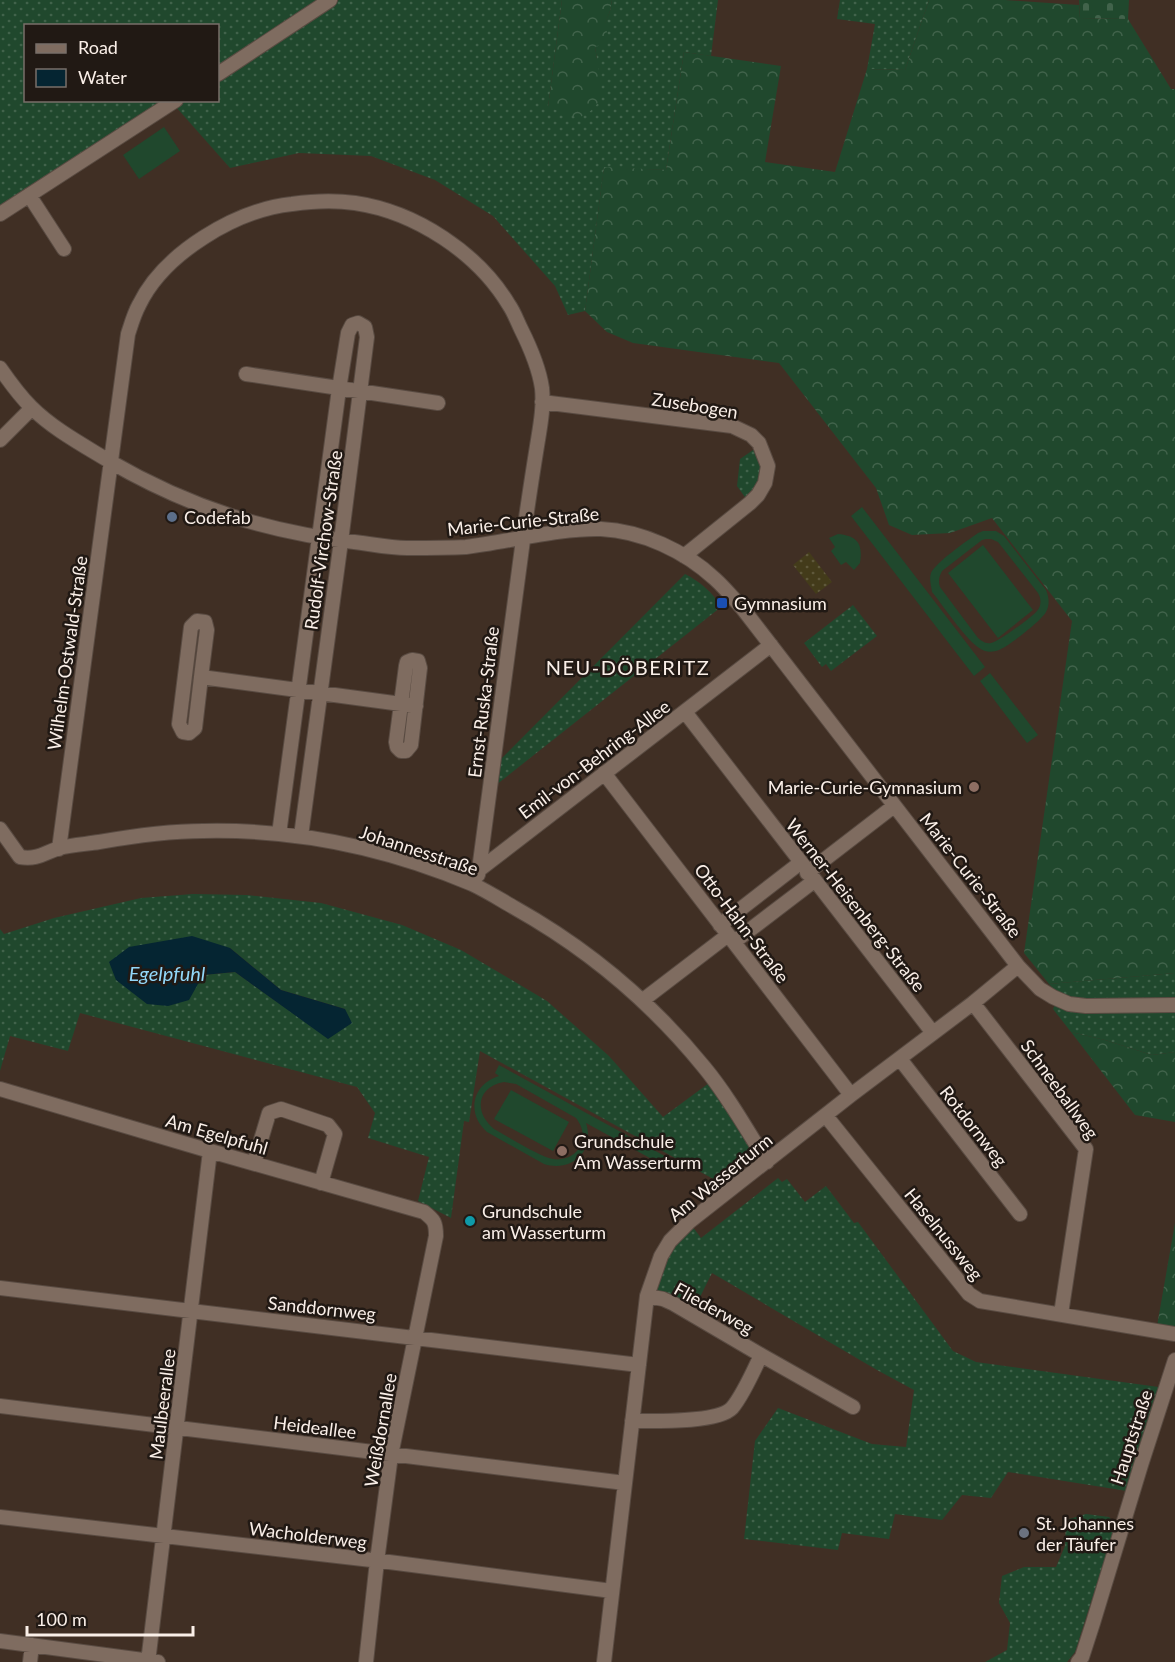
<svg xmlns="http://www.w3.org/2000/svg" width="1175" height="1662" viewBox="0 0 1175 1662" font-family="Lato,sans-serif">
<style>
.grass{fill:url(#grass-dots);fill-rule:evenodd}
.forest{fill:url(#forest-crowns)}
.sand{fill:url(#sand-dots)}
.cemetery{fill:url(#cemetery-stones)}
.garden{fill:#20482d;fill-rule:evenodd}
.water{fill:#052532}
.lines{fill:none;stroke-linecap:round;stroke-linejoin:round}
.minor-casing{stroke:#594b42;stroke-width:16}
.minor{stroke:#7f6c60;stroke-width:14}
.service-dot{fill:#5c6f8a;stroke:#211914;stroke-width:2}
.transit-dot{fill:#1a4fb4;stroke:#211914;stroke-width:2}
.education-dot{fill:#8d6e63;stroke:#211914;stroke-width:2}
.culture-dot{fill:#0f9aa8;stroke:#211914;stroke-width:2}
.worship-dot{fill:#6b7280;stroke:#211914;stroke-width:2}
.labels{text-anchor:middle;dominant-baseline:central;stroke-width:5;stroke-linejoin:round;paint-order:stroke}
.street-label{font-size:18px;fill:#faefe8;stroke:#211914}
.poi-label{font-size:18px;fill:#faefe8;stroke:#211914;text-anchor:start}
.neighbourhood-label{font-size:20px;letter-spacing:1.5px;fill:#faefe8;stroke:#211914}
.water-label{font-size:20px;font-style:italic;fill:#92d7f8;stroke:#211914}
</style>
<defs>
<pattern id="grass-dots" width="8" height="8" patternUnits="userSpaceOnUse" patternTransform="scale(1.5)"><rect width="8" height="8" fill="#20482d"/><path d="M2 2h.1M6 6h.1" fill="none" stroke="#41634b" stroke-width="1.8" stroke-linecap="round"/></pattern>
<pattern id="forest-crowns" width="20" height="18" patternUnits="userSpaceOnUse" patternTransform="scale(1.5)"><rect width="20" height="18" fill="#20482d"/><path d="M2 6a3 3 0 1 1 6 0M12 15a3 3 0 1 1 6 0" fill="none" stroke="#41634b"/></pattern>
<pattern id="sand-dots" width="8" height="8" patternUnits="userSpaceOnUse" patternTransform="scale(1.5)"><rect width="8" height="8" fill="#433b1a"/><path d="M2 2h.1M6 6h.1" fill="none" stroke="#5f583b" stroke-width="1.8" stroke-linecap="round"/></pattern>
<pattern id="cemetery-stones" width="16" height="16" patternUnits="userSpaceOnUse" patternTransform="scale(1.5)"><rect width="16" height="16" fill="#20482d"/><path d="M2 7V4a2 2 0 0 1 4 0v3zM10 15v-3a2 2 0 0 1 4 0v3z" fill="#41634b"/></pattern>
</defs>
<rect width="100%" height="100%" fill="#402f24"/>
<path class="grass" d="M0,0H320L218,67V26H26V100L166,101L0,208Z
M339,0H562L548,107L597,59L595,47L610,11L612,0H718L711,56L684,52L666,170L604,168L585,311L568,315L555,286L493,216L435,180L371,156L299,153L230,168L176,107L186,101L218,100V79Z
M840,0H929L905,70L867,69L875,24L837,19Z
M756,448C768,471 760,479 747,500L737,486L740,459Z
M685,574C699,581 714,593 721,607L496,785L499,761Z
M853,605L877,636L831,671L826,664L822,667L804,643Z
M193,894L247,895L321,903L402,925L461,950L547,1001L609,1056L663,1117L709,1083L748,1140L754,1154L717,1181L480,1051L469,1122L464,1121L451,1218L418,1201L429,1157L368,1138L375,1113L357,1087L80,1013L68,1051L10,1036L0,1071V929L4,934L54,918L141,898ZM230,948L281,990L345,1009L328,1038L235,972L203,975Z
M1175,973V1052L1152,1055L1105,1040L1071,1032L1053,1009L1059,995L1049,984Z
M778,1178L782,1182L787,1179L805,1202L826,1186L854,1223L858,1222L953,1351L976,1362L1166,1388L1133,1492L1008,1472L991,1498L962,1495L942,1520L895,1514L889,1539L842,1533L838,1550L744,1539L755,1441L778,1408L872,1444L906,1447L914,1390L877,1370L712,1273L692,1313L647,1296L661,1256L689,1222L701,1238Z
M1086,1514L1109,1517L1116,1524L1075,1652L1067,1662H985L1007,1650L1010,1623L999,1603L1002,1576L1024,1567H1056L1065,1546L1066,1520Z"/>
<path class="forest" d="M562,0H612L610,11L605,24L609,41L595,47C597,60 603,88 599,100C596,109 586,114 578,118L548,107Z
M929,0H1005L1079,5L1080,18L1128,19L1171,89H1175V973L1049,984L1024,953L1072,621L992,518L950,533L912,535L889,525L876,488L779,363L633,343L607,332L585,311L604,167L666,170L684,52L781,66L765,162L835,172L867,69L905,70Z
M1071,1032L1105,1040L1152,1055L1175,1052V1122L1135,1115Z
M1175,1223V1330L1157,1326Z"/>
<path class="sand" d="M809,552L832,582L816,594L793,565Z"/>
<path class="cemetery" d="M1079,0H1129L1128,19L1080,18Z"/>
<path class="garden" d="M164,127L180,151L139,179L123,155Z
M862,507L985,667L974,676L851,516Z
M983,531H996L1004,536L1046,590C1049,597 1050,605 1046,612C1042,620 1008,647 999,650C994,652 989,652 985,651C970,647 943,605 932,592C931,585 929,579 931,573C936,562 967,541 978,533ZM986,539H991L998,542L1038,593C1041,598 1042,605 1037,611C1032,617 997,643 991,643C985,644 982,641 978,638L940,587C938,581 939,577 942,571L982,540Z
M838,534C858,536 863,544 860,563L854,570L846,562L841,565L831,551L835,547L829,538Z
M983,545L1033,610L998,638L948,573Z
M990,673L1038,735L1027,743L980,681Z
M499,1065L672,1160L668,1168L586,1123C595,1150 573,1173 544,1164L487,1132C466,1114 472,1084 499,1076L495,1073ZM504,1082L516,1084L576,1118C582,1126 585,1135 581,1145C576,1155 565,1161 553,1159C540,1157 507,1136 494,1129C474,1113 476,1087 504,1082Z
M511,1090L569,1122L553,1151L494,1119Z"/>
<path class="water" d="M192,936L230,948L281,990L345,1009L352,1023L328,1039L235,972L203,975L189,1000L168,1006L147,1004L116,980L109,962L129,947Z"/>
<g class="lines">
<g class="minor-casing">
<path id="minor" d="M218,74L330,0
M29,195L64,249
M0,214L176,100
M0,368C9,381 19,395 31,407C53,429 83,445 109,461C190,508 269,533 362,543C376,545 392,548 407,548C426,548 446,548 466,547C509,542 558,528 601,529C642,531 685,551 715,579C725,588 734,599 743,609L1018,966L1040,989L1053,997L1069,1004L1086,1006L1175,1005
M246,374L438,403
M542,402L732,426L751,435L759,443L768,466L765,483L758,495L750,503L684,556
M0,440L32,408
M412,660L418,661L420,668L411,745L406,751H401L397,747L396,742L406,666L407,662Z
M201,677L195,728L189,733L183,732L179,724L191,627L197,621L205,622L207,630L201,677L416,706
M685,712L933,1033
M604,773L851,1095
M0,829L20,857C37,860 44,853 59,848C72,845 86,844 99,842C133,836 168,831 203,831C295,829 387,848 472,884C487,891 501,900 515,908C588,949 652,1003 704,1067C728,1096 747,1130 767,1162
M279,834L339,389L348,333L352,325L358,323L365,327L367,337L341,541L301,836
M59,849L128,334C131,325 134,314 139,305C164,253 236,210 292,204C313,201 334,200 355,203C416,212 478,253 509,305C514,312 517,321 521,329C530,347 539,368 542,388C544,408 540,427 537,446C532,477 527,509 523,540C508,650 494,760 479,870
M807,873L894,806
M478,875L479,870L771,645
M720,925L800,863
M734,942L814,881
M643,1000L728,935
M973,1003L1086,1149L1061,1314
M900,1059L1020,1214
M0,1089L210,1151L424,1212C434,1220 436,1222 436,1236L391,1455L377,1561L366,1662
M826,1116L969,1294L980,1301L1175,1334
M254,1163L269,1113L281,1109L328,1125L335,1134L321,1183
M0,1288L639,1365
M761,1355L853,1407
M0,1406L625,1483
M632,1421C654,1421 718,1423 732,1408C743,1395 754,1370 761,1355L674,1304L663,1299L647,1296
M0,1517L389,1562L612,1591
M0,1641L158,1662
M30,1662L32,1645
M148,1662L210,1151
M604,1662L647,1296L661,1256L670,1241L689,1222L851,1095L973,1003L1018,966
M1078,1662L1082,1657L1093,1623L1141,1465L1175,1360"/>
</g>
<use href="#minor" class="minor"/>
</g>
<circle class="service-dot" cx="172" cy="517" r="6"/>
<rect class="transit-dot" x="716" y="597" width="12" height="12" rx="3"/>
<g class="education-dot">
<circle cx="974" cy="787" r="6"/>
<circle cx="562" cy="1151" r="6"/>
</g>
<circle class="culture-dot" cx="470" cy="1221" r="6"/>
<circle class="worship-dot" cx="1024" cy="1533" r="6"/>
<g class="labels">
<g class="street-label">
<text transform="translate(695 405) rotate(9)">Zusebogen</text>
<text transform="translate(523 521) rotate(-6)">Marie-Curie-Straße</text>
<text transform="translate(323 540) rotate(-82)">Rudolf-Virchow-Straße</text>
<text transform="translate(67 653) rotate(-82)">Wilhelm-Ostwald-Straße</text>
<text transform="translate(483 702) rotate(-83)">Ernst-Ruska-Straße</text>
<text transform="translate(594 759) rotate(-37)">Emil-von-Behring-Allee</text>
<text transform="translate(419 850) rotate(18)">Johannesstraße</text>
<text transform="translate(971 875) rotate(52)">Marie-Curie-Straße</text>
<text transform="translate(856 905) rotate(52)">Werner-Heisenberg-Straße</text>
<text transform="translate(742 923) rotate(53)">Otto-Hahn-Straße</text>
<text transform="translate(1060 1089) rotate(54)">Schneeballweg</text>
<text transform="translate(974 1126) rotate(52)">Rotdornweg</text>
<text transform="translate(217 1134) rotate(16)">Am Egelpfuhl</text>
<text transform="translate(720 1177) rotate(-39)">Am Wasserturm</text>
<text transform="translate(944 1234) rotate(51)">Haselnussweg</text>
<text transform="translate(322 1308) rotate(6)">Sanddornweg</text>
<text transform="translate(714 1308) rotate(29)">Fliederweg</text>
<text transform="translate(162 1404) rotate(-83)">Maulbeerallee</text>
<text transform="translate(315 1427) rotate(7)">Heideallee</text>
<text transform="translate(380 1430) rotate(-80)">Weißdornallee</text>
<text transform="translate(1131 1437) rotate(-72)">Hauptstraße</text>
<text transform="translate(308 1535) rotate(7)">Wacholderweg</text>
</g>
<g class="poi-label">
<text x="184" y="517">Codefab</text>
<text x="734" y="603">Gymnasium</text>
<text x="962" y="787" text-anchor="end">Marie-Curie-Gymnasium</text>
<text x="574" y="1141">Grundschule<tspan x="574" dy="21">Am Wasserturm</tspan></text>
<text x="482" y="1211">Grundschule<tspan x="482" dy="21">am Wasserturm</tspan></text>
<text x="1036" y="1523">St. Johannes<tspan x="1036" dy="21">der Täufer</tspan></text>
</g>
<g class="neighbourhood-label">
<text x="628" y="667">NEU-DÖBERITZ</text>
</g>
<g class="water-label">
<text x="167" y="973">Egelpfuhl</text>
</g>
</g>
<rect x="24" y="24" width="195" height="78" fill="#211914" stroke="#786f69" stroke-width="1.5"/>
<rect x="36" y="44" width="30" height="9" fill="#7f6c60" stroke="#786f69" stroke-width="1.5"/>
<text x="78" y="54" font-size="18" fill="#faefe8">Road</text>
<rect x="36" y="69" width="30" height="18" fill="#052532" stroke="#786f69" stroke-width="1.5"/>
<text x="78" y="84" font-size="18" fill="#faefe8">Water</text>
<path d="M27 1626v9h166v-9" fill="none" stroke="#faefe8" stroke-width="3"/>
<text x="36" y="1626" font-size="18" fill="#faefe8" stroke="#211914" stroke-width="4.5" paint-order="stroke">100 m</text>
</svg>
